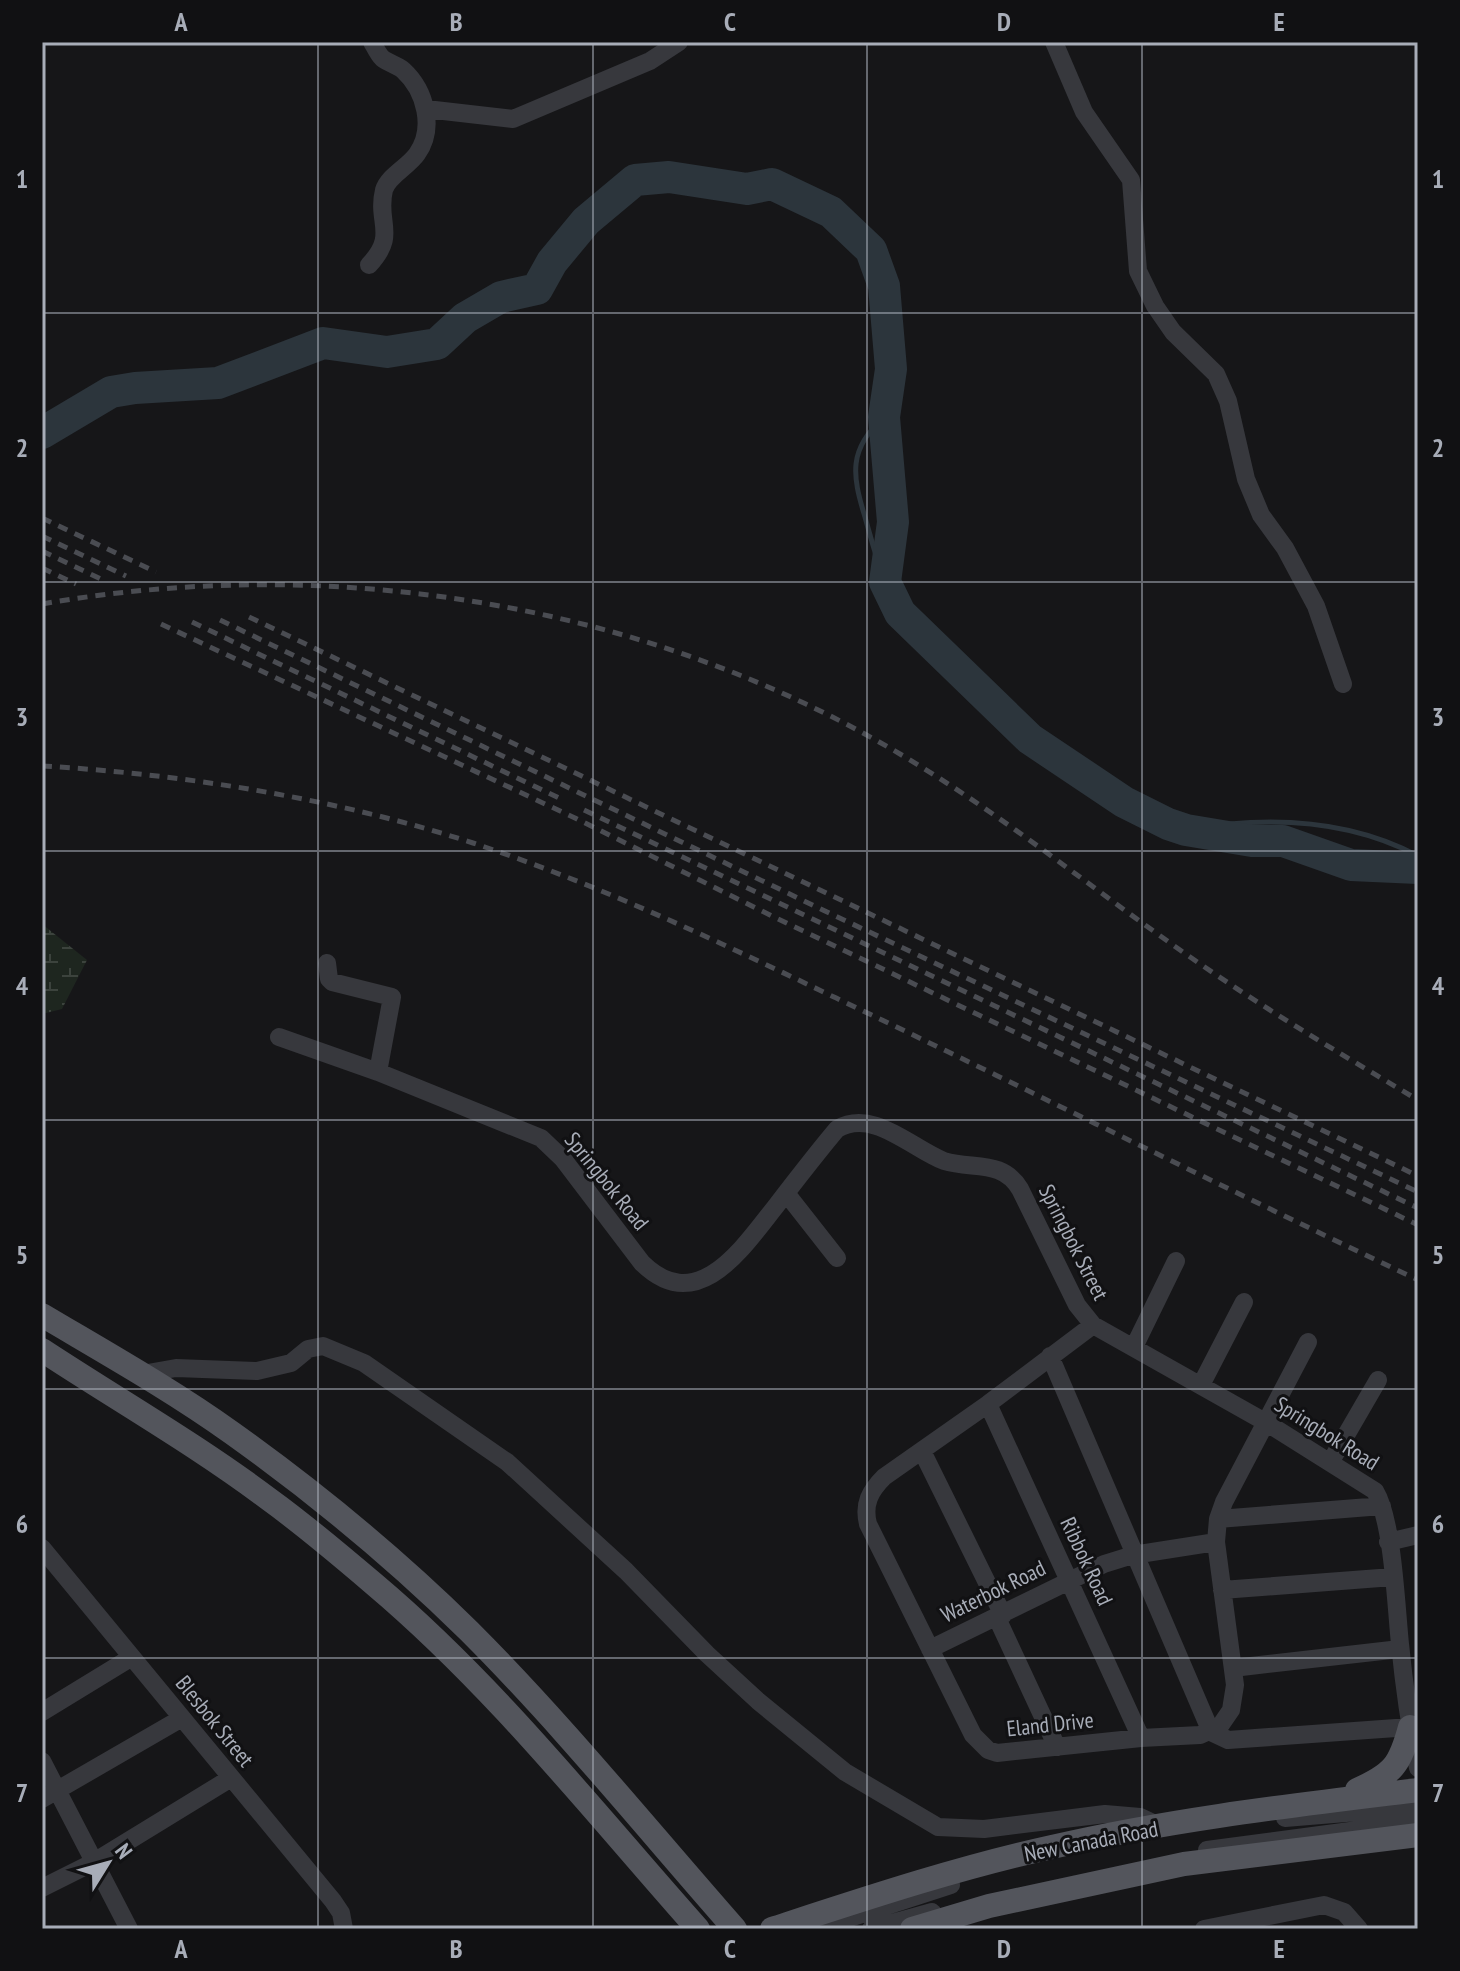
<svg xmlns="http://www.w3.org/2000/svg" width="1460" height="1971" viewBox="0 0 1460 1971" font-family="'PT Sans Narrow',sans-serif">
<style>
.wetland{fill:url(#wetland-marsh)}
.lines{fill:none;stroke-linecap:round;stroke-linejoin:round}
.stream{stroke:#2c353c;stroke-width:5}
.river{stroke:#2c353c;stroke-width:32}
.minor{stroke:#37383d;stroke-width:18}
.major{stroke:#53555c;stroke-width:24}
.rail{stroke:#4a4c52;stroke-width:5;stroke-dasharray:10 8;stroke-linecap:butt}
.grid{fill:none;stroke:#a8adb8;stroke-width:2;stroke-opacity:0.55}
.labels{text-anchor:middle;dominant-baseline:central;stroke-width:6;stroke-linejoin:round;paint-order:stroke}
.street-label{font-size:22px;fill:#a8adb8;stroke:#111113}
.neatline{fill:none;stroke:#a8adb8;stroke-width:3}
.grid-label{font-size:26px;text-anchor:middle;font-weight:bold;fill:#a8adb8}
</style>
<defs>
<pattern id="wetland-marsh" width="20" height="14" patternUnits="userSpaceOnUse" patternTransform="scale(2)"><rect width="20" height="14" fill="#1e261f"/><path d="M1 5h8M5 5V1M11 12h8M15 12V8" fill="none" stroke="#3c433d"/></pattern>
</defs>
<rect width="100%" height="100%" fill="#161618"/>
<path class="wetland" d="M42,924L87,960L62,1009L42,1014Z"/>
<g class="lines">
<path class="stream" d="M884,417C848,449 852,475 865,517C871,539 877,561 885,582
M1186,830C1265,816 1346,818 1418,856"/>
<path class="river" d="M42,433L111,392L135,388L218,383L323,343L387,352L437,344L465,318L501,297L537,289L552,262L586,221L635,180L669,177L747,189L772,184L831,212L871,250L884,286L891,369L884,417L893,522L885,582L900,613L1030,739L1124,802L1168,824L1186,830L1252,841H1283L1351,865L1418,868"/>
<path class="minor" d="M1054,42L1084,112L1131,180L1138,271L1155,306L1173,332L1216,374L1228,401L1246,479L1261,515L1285,548L1316,606L1343,684
M426,109L513,119L650,61L679,42
M369,265C398,234 376,223 384,190C388,176 408,167 417,154C435,129 426,91 403,70C397,65 388,63 382,58C378,54 375,47 372,42
M327,963L329,979L332,982L392,997L378,1072
M279,1037L378,1072L541,1138L563,1159L642,1263C698,1318 744,1246 776,1206C796,1180 816,1154 837,1129C873,1108 911,1148 944,1161C973,1170 1002,1159 1020,1189L1077,1305L1093,1325L1267,1423L1375,1491C1393,1521 1396,1606 1400,1644C1404,1685 1410,1727 1418,1768
M786,1193L837,1258
M1093,1325L988,1404L884,1477C870,1491 863,1504 868,1524L973,1735L988,1750L997,1753L1141,1738L1200,1735L1220,1726L1231,1710L1235,1685L1216,1542L1218,1519L1224,1502L1308,1342
M1134,1347L1176,1261
M1050,1356L1211,1732L1228,1740L1410,1727
M142,1374L176,1368L257,1371L291,1363L308,1349L323,1346L364,1363L507,1462L626,1571L707,1654L758,1701L845,1772L938,1827L984,1829L1105,1814L1140,1817L1159,1826
M1201,1385L1244,1302
M988,1404L1141,1738
M922,1451L1003,1615
M1331,1461L1378,1380
M1218,1519L1382,1506
M1388,1542L1418,1535
M42,1548L333,1901L341,1913L344,1929
M1222,1590L1393,1577
M997,1618L1057,1747
M930,1649L1104,1564L1133,1555L1216,1542
M1233,1668L1400,1649
M42,1712L132,1657
M42,1761L129,1929
M42,1799L182,1718
M1285,1818L1418,1807
M1207,1850L1418,1822
M42,1888L94,1862L231,1778
M816,1929L951,1885
M871,1929L932,1912
M1204,1929L1324,1905L1344,1912L1359,1929"/>
<path class="major" d="M42,1315C106,1353 172,1390 232,1433C316,1493 396,1559 469,1631C563,1725 647,1829 735,1929
M42,1350C118,1400 197,1445 270,1500C306,1526 340,1555 374,1584C495,1686 593,1811 698,1929
M1357,1790C1393,1774 1400,1765 1410,1727
M772,1929C864,1899 957,1868 1052,1847C1172,1819 1296,1805 1418,1790
M912,1929L989,1906L1184,1864L1418,1835"/>
<path class="rail" d="M42,518L156,572
M42,536L126,576
M42,551L101,579
M42,568L76,584
M42,604C333,553 645,603 900,754C1012,820 1110,904 1218,976C1283,1020 1351,1060 1418,1100
M249,617L1418,1176
M220,620L825,911L1418,1192
M192,622L559,798
M161,624L575,818L774,917L1418,1225
M42,766C184,774 338,799 473,843C615,890 748,956 882,1020C1061,1106 1239,1195 1418,1280
M584,810L1418,1208"/>
</g>
<path class="grid" d="M318,42V1929M593,42V1929M867,42V1929M1142,42V1929M42,313H1418M42,582H1418M42,851H1418M42,1120H1418M42,1389H1418M42,1658H1418"/>
<g class="labels">
<g class="street-label">
<text transform="translate(607 1181) rotate(51)">Springbok Road</text>
<text transform="translate(1074 1242) rotate(63)">Springbok Street</text>
<text transform="translate(1327 1433) rotate(32)">Springbok Road</text>
<text transform="translate(1087 1561) rotate(65)">Ribbok Road</text>
<text transform="translate(993 1591) rotate(-26)">Waterbok Road</text>
<text transform="translate(215 1721) rotate(51)">Blesbok Street</text>
<text transform="translate(1050 1724) rotate(-6)">Eland Drive</text>
<text transform="translate(1091 1841) rotate(-11)">New Canada Road</text>
</g>
</g>
<rect width="1460" height="1971" fill="none" stroke="#111113" stroke-width="88"/>
<g transform="translate(108 1863) rotate(53)" stroke="#111113" stroke-width="6" paint-order="stroke">
<path d="M0-6L14 30L0 20L-14 30Z" fill="#a8adb8"/>
<text y="-12" font-size="22" font-weight="bold" text-anchor="middle" fill="#a8adb8">N</text>
</g>
<rect x="44" y="44" width="1372" height="1883" class="neatline"/>
<g class="grid-label">
<text x="181" y="31">A</text>
<text x="456" y="31">B</text>
<text x="730" y="31">C</text>
<text x="1004" y="31">D</text>
<text x="1279" y="31">E</text>
<text x="22" y="188">1</text>
<text x="1438" y="188">1</text>
<text x="22" y="457">2</text>
<text x="1438" y="457">2</text>
<text x="22" y="726">3</text>
<text x="1438" y="726">3</text>
<text x="22" y="995">4</text>
<text x="1438" y="995">4</text>
<text x="22" y="1264">5</text>
<text x="1438" y="1264">5</text>
<text x="22" y="1533">6</text>
<text x="1438" y="1533">6</text>
<text x="22" y="1802">7</text>
<text x="1438" y="1802">7</text>
<text x="181" y="1958">A</text>
<text x="456" y="1958">B</text>
<text x="730" y="1958">C</text>
<text x="1004" y="1958">D</text>
<text x="1279" y="1958">E</text>
</g>
</svg>
